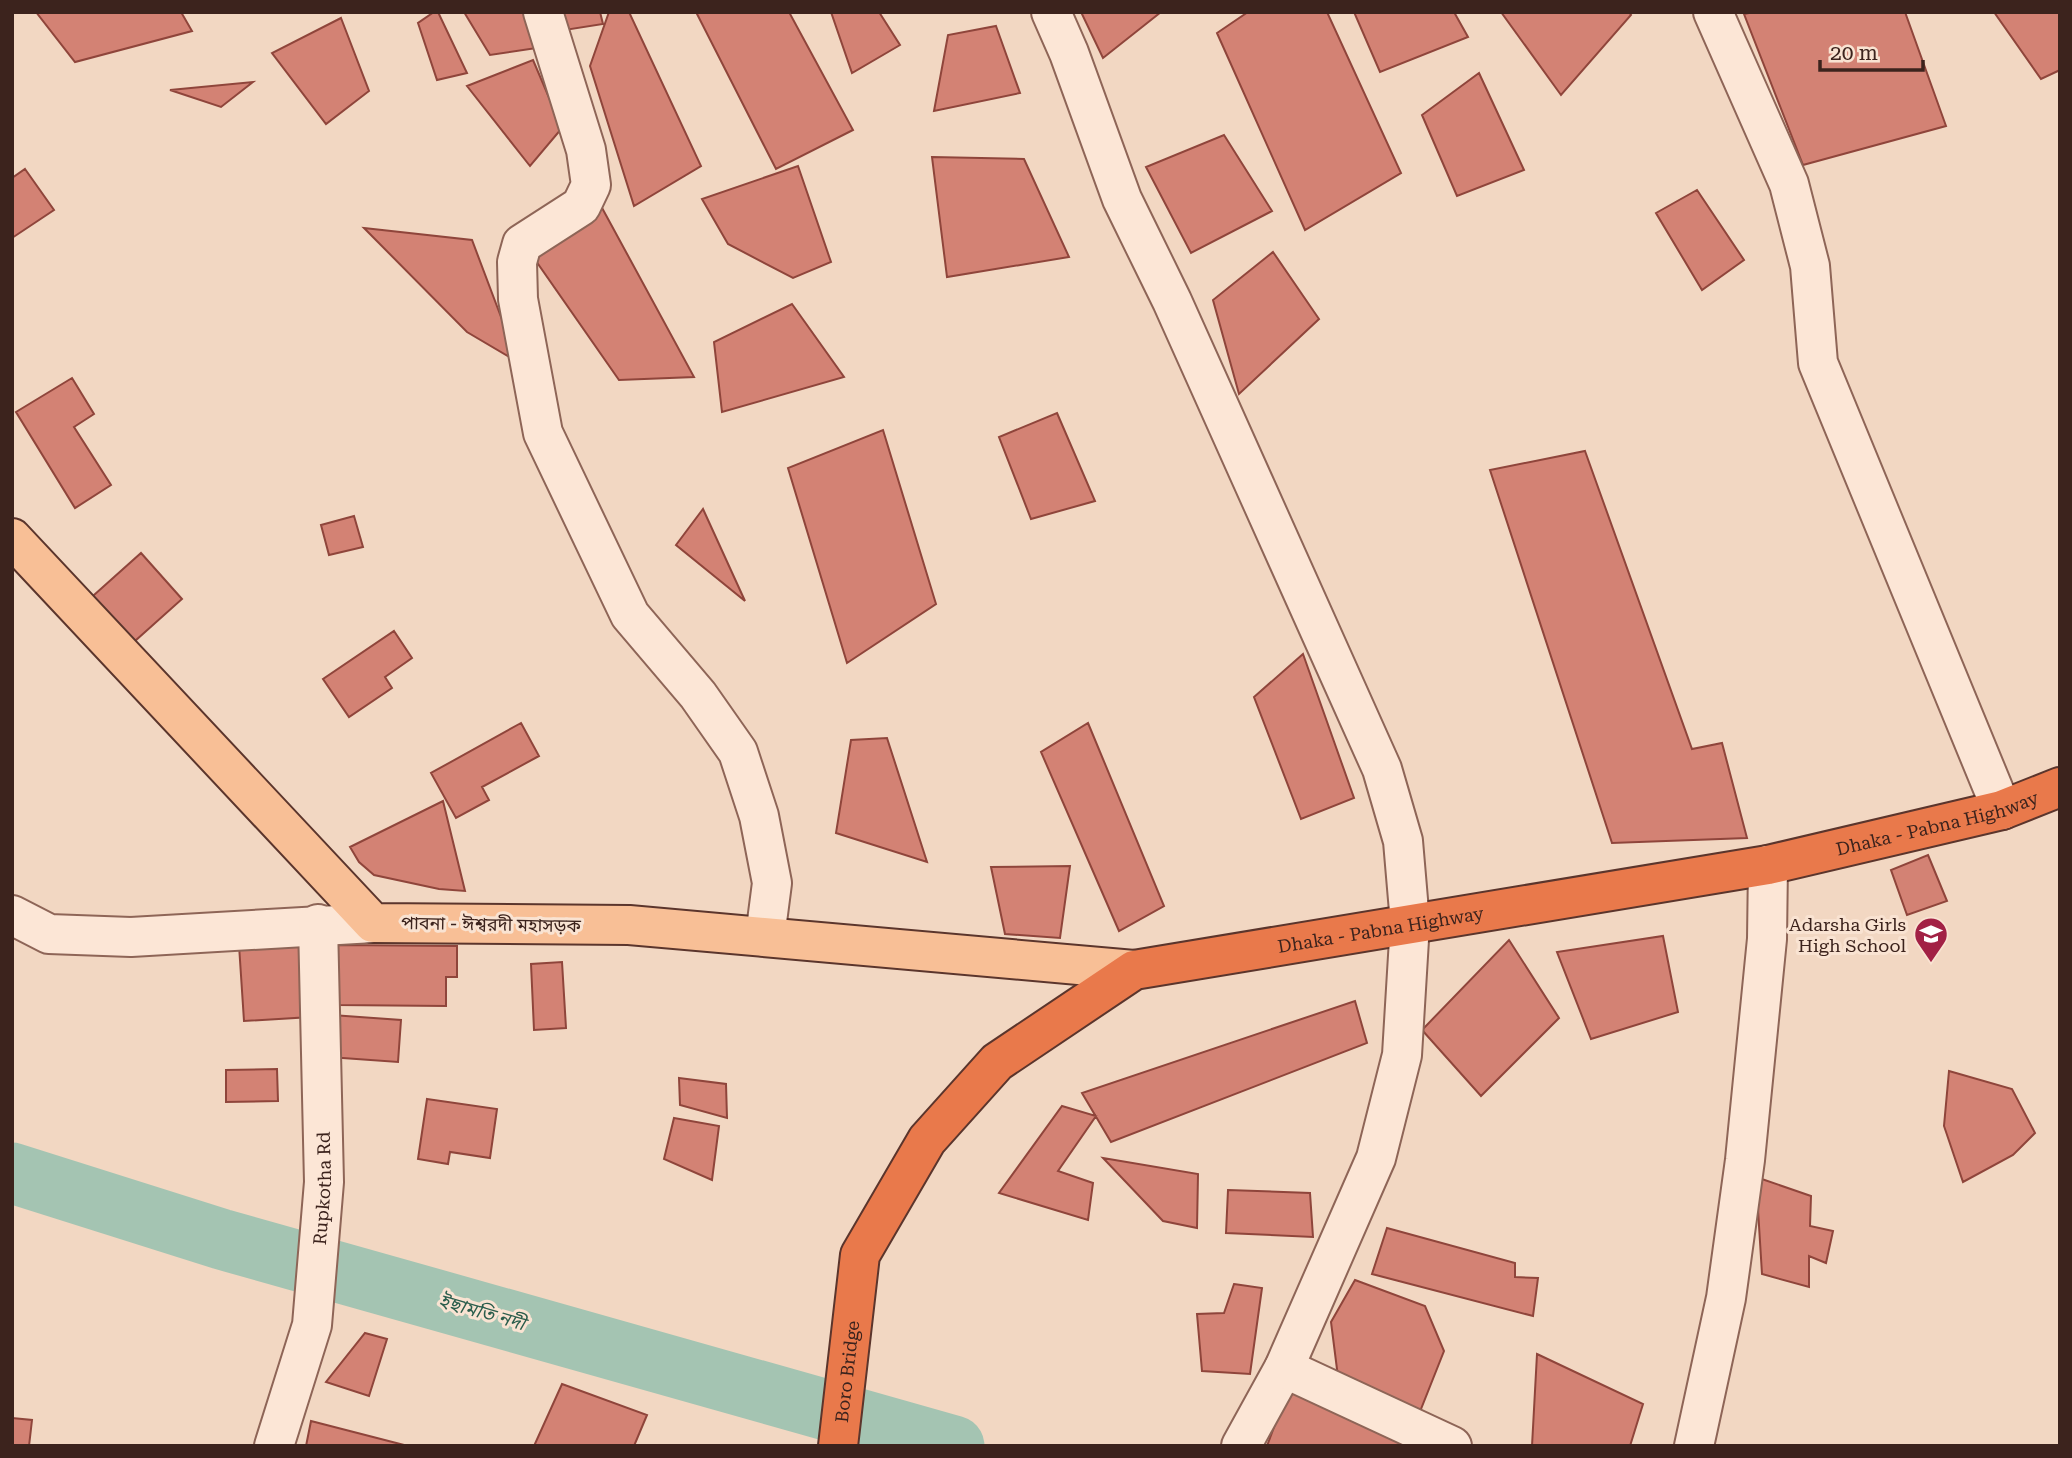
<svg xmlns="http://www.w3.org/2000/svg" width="2072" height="1458" viewBox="0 0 2072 1458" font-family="'Roboto Serif','Noto Sans Bengali',serif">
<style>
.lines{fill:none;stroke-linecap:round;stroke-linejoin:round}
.river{stroke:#a4c4b2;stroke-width:61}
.building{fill:#d38274;stroke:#8f453b;stroke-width:2}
.minor-casing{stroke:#8e6557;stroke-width:42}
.major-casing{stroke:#5b352c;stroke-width:42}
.highway-casing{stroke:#5b352c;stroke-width:42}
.minor{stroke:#fce6d6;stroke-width:38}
.major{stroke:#f8bf96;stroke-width:38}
.highway{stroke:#e9794b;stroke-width:38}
.labels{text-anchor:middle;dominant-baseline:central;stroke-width:6;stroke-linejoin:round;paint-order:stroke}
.street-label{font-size:18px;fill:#3c231d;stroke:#f9e3d2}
.poi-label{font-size:18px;fill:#3c231d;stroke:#f9e3d2;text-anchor:end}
.water-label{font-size:19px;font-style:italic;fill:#2a5d4c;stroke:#f9e3d2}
</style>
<rect width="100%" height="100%" fill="#f2d7c2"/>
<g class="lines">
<path class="river" d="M12,1173L221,1239L954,1446"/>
</g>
<path class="building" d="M36,12H181L192,31L75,62Z
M434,12H438L467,73L437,80L418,23Z
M464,12H529L550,46L490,55Z
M559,12H600L603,24L565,30Z
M609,12H629L701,166L634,206L590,66Z
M696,12H789L853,130L776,169Z
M831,12H879L900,45L852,73Z
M1081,12H1161L1103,58Z
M1248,12H1327L1401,173L1305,230L1217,33Z
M1354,12H1454L1468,37L1380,72Z
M1501,12H1629L1631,15L1561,95Z
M1754,12H1905L1946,126L1803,165L1744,14Z
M1994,12H2060V70L2041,79Z
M341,18L369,91L326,124L272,53Z
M996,26L1020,93L934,111L948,35Z
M533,60L562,128L530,166L467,86Z
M1479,73L1524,170L1457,196L1422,115Z
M253,82L221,107L170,90Z
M1224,135L1272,211L1191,253L1146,167Z
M932,157L1024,159L1069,257L947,277Z
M798,166L831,262L793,278L728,244L702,199Z
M25,169L54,210L12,238V178Z
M1697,190L1744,260L1702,290L1656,213Z
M601,206L694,377L619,380L529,251Z
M364,228L472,240L518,362L467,332Z
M1273,252L1319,319L1239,394L1213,300Z
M792,304L844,377L722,412L714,342Z
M72,378L94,414L74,427L111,485L75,508L16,412Z
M1057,413L1095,501L1031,519L999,437Z
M883,430L936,604L847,663L788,468Z
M1585,451L1692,749L1722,743L1747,838L1612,843L1490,470Z
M703,509L745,601L676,545Z
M354,516L363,547L329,555L321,525Z
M141,553L182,599L126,649L85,603Z
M394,631L412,658L385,677L392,688L349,717L323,679Z
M1303,654L1354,798L1301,819L1254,697Z
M521,723L539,756L482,787L489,800L456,818L431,773Z
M1088,723L1164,906L1119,931L1041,752Z
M887,738L927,862L836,833L851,740Z
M443,801L465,891L439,889L374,875L359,862L350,847Z
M1928,855L1947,901L1907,915L1891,870Z
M1070,866L1060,938L1005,934L991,867Z
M1663,936L1678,1012L1591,1039L1557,952Z
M1509,940L1559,1018L1481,1096L1422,1030Z
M305,941L311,1017L244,1021L239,945Z
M337,945L457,946V977H446V1006L337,1005Z
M562,962L566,1028L534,1030L531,964Z
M1355,1001L1367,1043L1111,1142L1082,1093Z
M332,1015L401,1020L398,1062L329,1057Z
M277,1069L278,1101L226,1102V1070Z
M1949,1071L2012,1089L2035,1133L2013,1155L1963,1182L1944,1126Z
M679,1078L726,1084L727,1118L680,1105Z
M427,1099L497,1109L490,1158L450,1152L448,1164L418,1159Z
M1062,1106L1096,1116L1058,1171L1093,1183L1088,1220L999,1193Z
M674,1118L719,1126L712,1180L664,1159Z
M1103,1158L1198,1174L1197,1228L1163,1221Z
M1756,1177L1811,1196L1810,1226L1833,1231L1826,1263L1809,1256V1287L1762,1274Z
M1228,1190L1310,1193L1313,1237L1226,1233Z
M1387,1228L1515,1263V1277L1538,1278L1533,1316L1372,1274Z
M1355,1280L1425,1306L1444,1351L1417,1419L1338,1377L1331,1322Z
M1234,1284L1262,1288L1250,1374L1202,1371L1197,1314L1224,1313Z
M365,1333L387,1339L369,1396L326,1382Z
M1537,1354L1643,1404L1630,1446H1532Z
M562,1384L647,1415L634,1446H534Z
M1290,1384L1426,1446H1267Z
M12,1418L32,1420L29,1446H12Z
M311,1421L408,1446H306Z"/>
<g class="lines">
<g class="minor-casing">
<g id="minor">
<path d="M543,12L586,150L591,185L581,206L522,244L517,262L518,299L543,433L630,615L698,695L738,752L759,816L772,883L765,937"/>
<path d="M1051,12L1069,53L1122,199L1172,301L1382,769L1403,841L1410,923L1402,1055L1376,1158L1284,1368L1241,1446"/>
<path d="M1713,12L1789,184L1810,266L1818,363L2002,810"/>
<path d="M12,915L49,934L131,937L373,923"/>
<path d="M1284,1368L1452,1446"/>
<path id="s1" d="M274,1446L312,1325L324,1182L318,924"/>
<path d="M1694,1446L1726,1298L1745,1160L1767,939L1768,865"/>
</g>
</g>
<g class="major-casing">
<path id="major" d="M12,538L373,923L629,925L1134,970"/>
</g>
<g class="highway-casing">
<g id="highway">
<path id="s2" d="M838,1446L860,1255L927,1140L997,1062L1134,970L1768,865L2002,810L2060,787"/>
</g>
</g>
<use href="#minor" class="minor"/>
<use href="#major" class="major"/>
<use href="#highway" class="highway"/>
</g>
<defs>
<g id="school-pin" transform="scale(1.75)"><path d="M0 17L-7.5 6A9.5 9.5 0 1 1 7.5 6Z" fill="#a22145" stroke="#f9e3d2"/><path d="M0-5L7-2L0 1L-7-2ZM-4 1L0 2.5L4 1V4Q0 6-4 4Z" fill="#fff"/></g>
</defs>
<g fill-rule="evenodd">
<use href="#school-pin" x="1931" y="934"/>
</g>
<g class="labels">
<g class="street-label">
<text stroke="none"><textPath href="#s2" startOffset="1412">Dhaka - Pabna Highway</textPath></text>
<text transform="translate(491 924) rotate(1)">পাবনা - ঈশ্বরদী মহাসড়ক</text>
<text stroke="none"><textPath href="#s2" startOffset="845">Dhaka - Pabna Highway</textPath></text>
<text stroke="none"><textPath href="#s1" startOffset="264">Rupkotha Rd</textPath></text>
<text stroke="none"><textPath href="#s2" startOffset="75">Boro Bridge</textPath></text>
</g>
<g class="poi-label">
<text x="1906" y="924">Adarsha Girls<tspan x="1906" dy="21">High School</tspan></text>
</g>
<g class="water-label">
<text transform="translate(482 1312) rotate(16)">ইছামতি নদী</text>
</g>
</g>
<rect width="2072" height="1458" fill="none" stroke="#3c231d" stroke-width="28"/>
<path d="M1820 60v10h103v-10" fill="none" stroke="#3c231d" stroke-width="3.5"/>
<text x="1830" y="60" font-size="21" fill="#3c231d" stroke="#f9e3d2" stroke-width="5" paint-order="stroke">20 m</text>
</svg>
